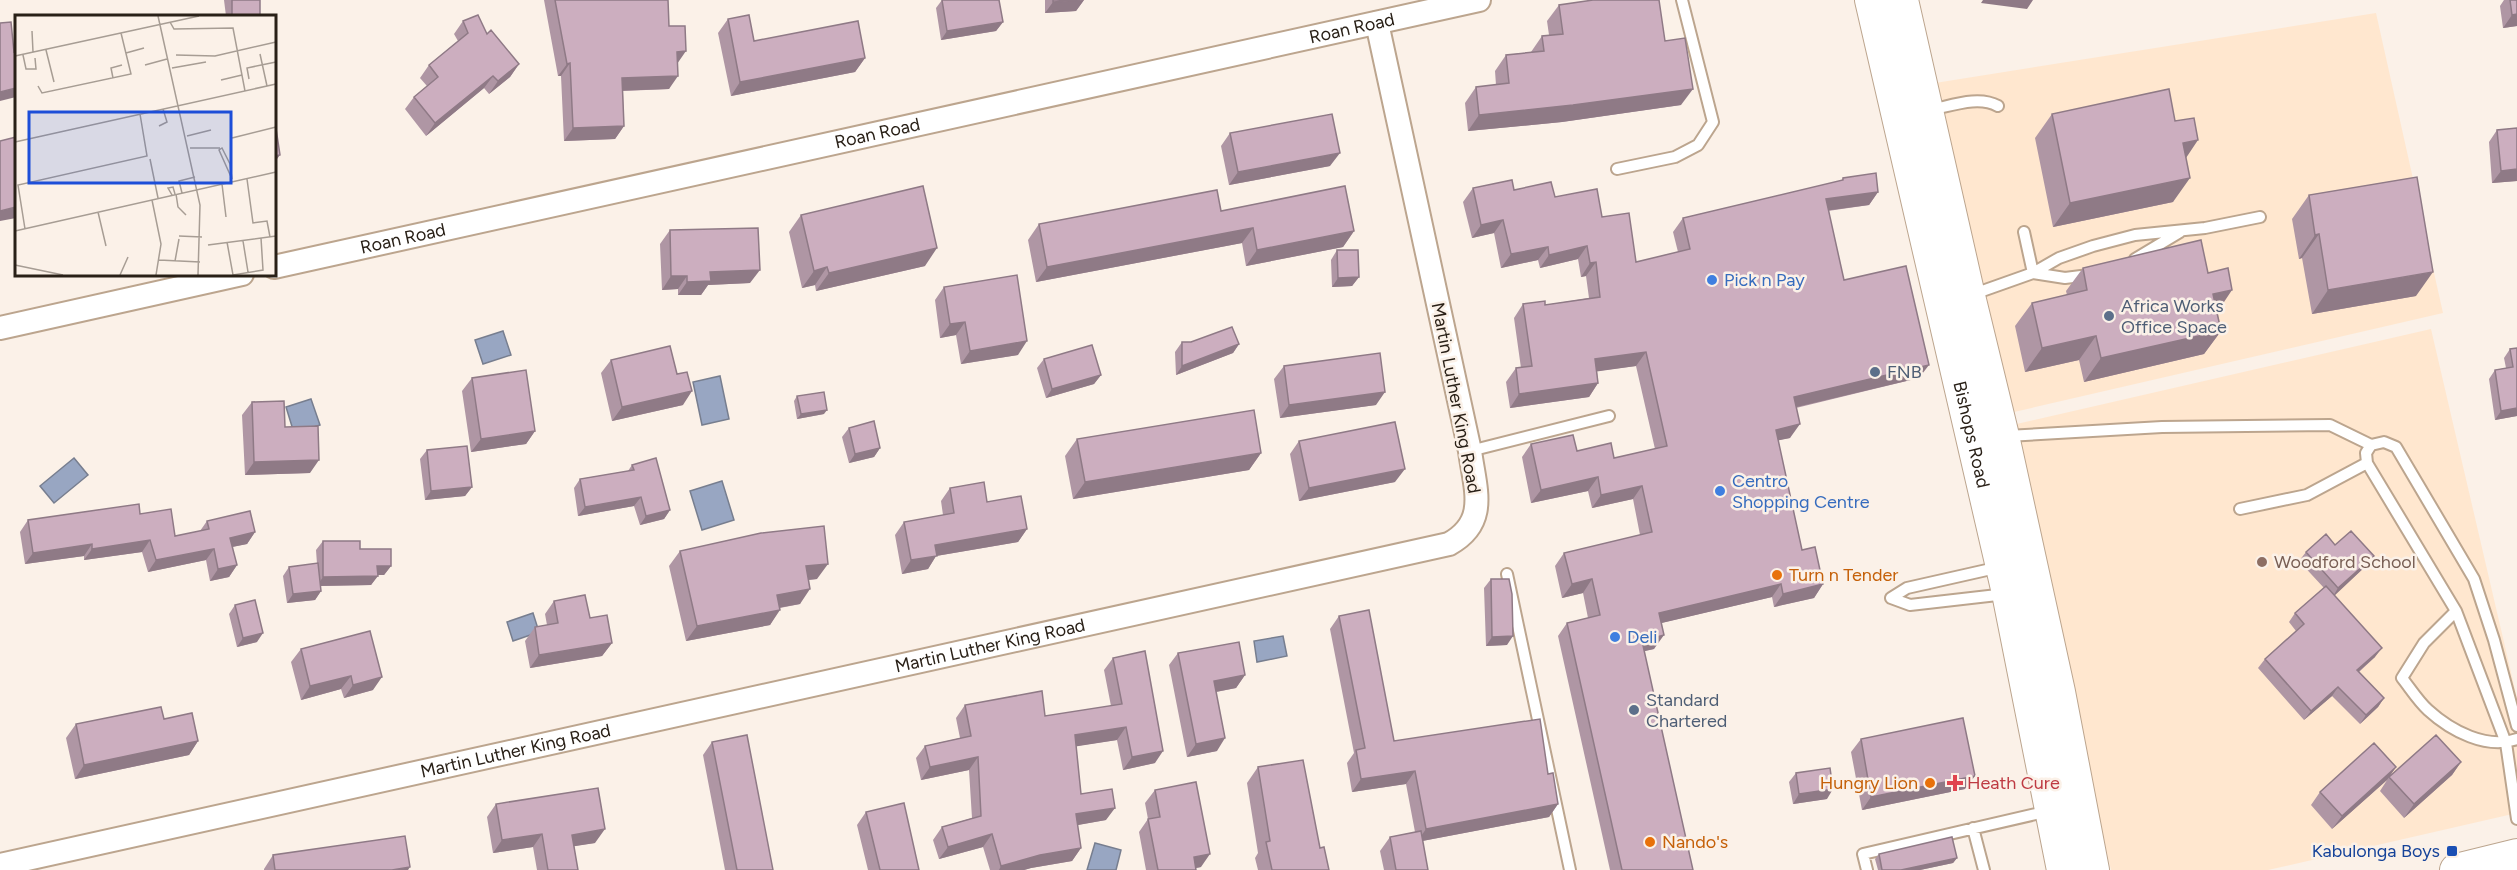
<svg xmlns="http://www.w3.org/2000/svg" width="2517" height="870" viewBox="0 0 2517 870" font-family="Figtree,sans-serif">
<style>
.built{fill:#ffe7cf}
.water{fill:#98a6c2;stroke:#777e8f;stroke-width:1.5}
.lines{fill:none;stroke-linecap:round;stroke-linejoin:round}
.lane-casing{stroke:#bca58e;stroke-width:14}
.street-casing{stroke:#bca58e;stroke-width:26}
.secondary-casing{stroke:#bca58e;stroke-width:34}
.lane{stroke:#fff;stroke-width:10}
.street{stroke:#fff;stroke-width:22}
.secondary{stroke:#fff;stroke-width:32}
.wall{fill:#af96a4}
.shaded-wall{fill:#8f7a86}
.building{fill:#ccaebf;stroke:#8f7a86;stroke-width:1.5}
.shop-dot{fill:#3f7fe0;stroke:#fbf1e8;stroke-width:2}
.service-dot{fill:#5c6f8a;stroke:#fbf1e8;stroke-width:2}
.education-dot{fill:#8d6e63;stroke:#fbf1e8;stroke-width:2}
.food-dot{fill:#e8710a;stroke:#fbf1e8;stroke-width:2}
.health-dot{fill:#e0444e;stroke:#fbf1e8;stroke-width:2}
.transit-dot{fill:#1a4fb4;stroke:#fbf1e8;stroke-width:2}
.labels{text-anchor:middle;dominant-baseline:central;stroke-width:5;stroke-linejoin:round;paint-order:stroke}
.street-label{font-size:18px;fill:#292017;stroke:#fbf1e8}
.shop-label{font-size:18px;fill:#366cbe;stroke:#fbf1e8;text-anchor:start}
.service-label{font-size:18px;fill:#4e5e75;stroke:#fbf1e8;text-anchor:start}
.education-label{font-size:18px;fill:#785e54;stroke:#fbf1e8;text-anchor:start}
.food-label{font-size:18px;fill:#c56008;stroke:#fbf1e8;text-anchor:start}
.health-label{font-size:18px;fill:#be3a42;stroke:#fbf1e8;text-anchor:start}
.transit-label{font-size:18px;fill:#164399;stroke:#fbf1e8;text-anchor:end}
.inset-road{fill:none;stroke:#a79d94;stroke-width:1.5}
.view{fill:#1d4ed8;fill-opacity:0.15;stroke:#1d4ed8;stroke-width:3}
.inset-edge{fill:none;stroke:#292017;stroke-width:3}
</style>
<rect width="100%" height="100%" fill="#fbf1e8"/>
<path class="built" d="M2376,13L2443,313L2014,412L1935,83Z
M2431,329L2517,698V813L2268,870H2111L2008,426Z"/>
<path class="water" d="M503,331L511,355L483,364L475,340Z
M720,376L729,419L702,425L693,382Z
M311,399L320,425L294,433L286,407Z
M74,458L88,475L54,503L40,486Z
M722,481L734,520L702,530L690,491Z
M533,613L539,632L513,641L507,622Z
M1283,636L1287,656L1257,662L1254,641Z
M1095,843L1121,850L1116,870H1087Z"/>
<g class="lines">
<g class="lane-casing">
<path id="lane" d="M1930,110C1951,106 1978,95 1998,106
M1617,169L1675,157L1698,145L1713,122L1682,0
M2024,232L2033,273
M2135,259L2180,232
M2033,273L2065,278L2089,275
M1971,295L2033,273L2059,258L2093,246L2135,235L2205,228L2260,217
M2007,436L2162,427L2330,425L2371,445
M1470,451L1609,416
M2240,509L2307,495L2367,463
M1507,574L1570,870
M1891,598L1910,605L2006,594
M1891,598L1907,588L2000,567
M2456,611L2424,643L2402,678C2410,688 2418,701 2428,710C2451,731 2487,750 2517,739
M2517,726L2494,640L2474,579L2396,447L2384,442L2371,445L2366,453L2367,463L2456,611L2506,743L2517,819
M1973,828L1984,870
M1867,870L1863,854L2049,811"/>
</g>
<g class="street-casing">
<g id="street">
<path id="s1" d="M274,267L1479,0"/>
<path d="M0,328L242,274"/>
<path id="s2" d="M0,865L1449,544C1489,522 1475,489 1470,451L1377,23"/>
</g>
</g>
<g class="secondary-casing">
<g id="secondary">
<path id="s3" d="M1871,0L2008,593L2063,870"/>
<path d="M1902,0L1969,296L2003,436L2059,692L2093,870"/>
<path d="M2456,870L2517,855"/>
</g>
</g>
<use href="#lane" class="lane"/>
<use href="#street" class="street"/>
<use href="#secondary" class="secondary"/>
</g>
<path class="wall" d="M224,0H260V16H226Z
M544,0H668L669,26L678,63L669,89L623,91L624,126L615,139L564,141L561,76H558Z
M942,0H999L1003,22L996,31L941,40L936,8Z
M1045,0H1084L1076,11L1045,13Z
M2504,0H2517V26L2503,28L2500,6Z
M1559,5L1665,41L1681,105L1562,122L1468,131L1465,103L1476,87L1496,85L1495,71L1506,55L1531,52L1542,36L1549,35L1547,21Z
M728,19L754,41L865,58L855,72L731,96L718,33Z
M463,21L487,34L519,64L510,77L489,94L484,88L426,136L405,109L414,97L427,86L420,78L429,65L458,41L454,34Z
M2052,114L2186,158L2173,202L2053,227L2035,138Z
M2497,130L2517,181L2492,183L2489,142Z
M1230,133L1330,166L1229,185L1221,146Z
M1843,178L1878,192L1869,205L1828,211L1844,280L1919,378L1796,408L1790,438L1778,440L1802,550L1823,584L1814,598L1774,607L1772,597L1661,623L1654,649L1644,651L1693,870H1610L1558,636L1567,623L1588,618L1583,593L1562,598L1555,566L1564,553L1640,535L1633,499L1592,508L1588,491L1531,503L1522,457L1531,444L1614,458L1655,449L1636,366L1597,371L1598,383L1589,397L1510,408L1506,382L1516,368H1521L1514,318L1523,304L1545,305L1589,298L1586,276L1581,277L1578,259L1540,268L1538,260L1501,268L1494,233L1472,238L1463,202L1473,188L1514,190L1555,197L1602,217L1636,262L1678,252L1673,232L1683,218L1841,181Z
M2309,195L2416,296L2312,314L2302,258L2299,259L2292,219Z
M1221,211L1354,231L1343,247L1246,266L1242,243L1036,282L1028,240L1039,224Z
M801,215L925,266L816,291L815,285L802,288L789,232Z
M670,230L750,283L708,285L701,295H678V289L662,290L660,244Z
M1337,250L1359,277L1352,286L1332,287L1331,260Z
M2083,268L2217,312L2221,331L2204,354L2084,382L2079,360L2025,372L2015,326L2032,303L2067,295L2066,291Z
M944,287L1018,355L961,364L956,335L940,338L935,300Z
M1182,342L1239,344L1233,353L1176,375L1175,352Z
M2517,348V416L2495,420L2489,379L2495,370L2506,368L2504,358L2510,349Z
M1044,359L1101,375L1094,384L1046,398L1037,368Z
M611,360L683,405L612,421L601,373Z
M1284,366L1376,405L1280,418L1274,379Z
M472,378L535,431L526,444L471,452L462,391Z
M797,396L824,414L797,419L794,401Z
M252,402L285,427L310,473L245,475L242,415Z
M849,428L880,448L874,457L849,463L842,437Z
M1077,439L1261,453L1249,470L1073,499L1065,456Z
M1299,441L1395,482L1299,501L1290,454Z
M427,450L472,487L465,496L425,500L420,459Z
M632,465L670,510L664,519L640,525L634,506L578,516L574,488L580,479L628,471Z
M950,488L987,502L1027,529L1018,542L936,556L928,569L902,574L895,535L904,522L943,515L941,501Z
M140,514L175,536L200,531L207,521L255,532L247,544L232,547L237,565L229,577L210,581L206,560L148,572L142,552L84,560V556L25,564L20,532L28,520Z
M323,541L360,549L391,566L384,575H378L371,585L320,586L321,591L315,600L287,603L283,576L289,567L317,564L316,550Z
M2335,545L2374,556L2367,565L2334,595L2375,657L2359,672L2384,698L2378,707L2360,724L2332,696L2304,720L2258,668L2265,659L2296,631L2289,622L2295,613L2324,588L2299,561L2306,552Z
M680,551L817,579L809,580L800,604L780,608L770,625L686,641L669,566Z
M1491,579L1507,645L1486,646L1484,588Z
M554,601L590,618L612,643L602,656L530,668L525,641L535,627L547,625L545,614Z
M235,605L257,642L237,647L229,614Z
M1339,616L1394,741L1548,774L1558,804L1549,817L1422,841L1428,870H1384L1380,851L1390,837L1415,832L1406,784L1352,792L1347,763L1354,753L1330,629Z
M370,631L373,690L344,698L341,689L301,700L291,662L301,649Z
M1178,653L1245,675L1236,688L1216,692L1217,751L1187,757L1169,665Z
M1113,658L1155,763L1123,770L1117,740L1076,746L1081,794L1106,820L1077,825L1081,848L1072,861L1031,868L1024,870H990L983,847L939,859L933,840L942,827L972,818L969,770L921,780L916,758L925,746L960,738L956,718L965,705L1045,716L1111,706L1104,670Z
M164,719L198,741L189,755L75,779L66,738L76,724Z
M1861,739L1965,789L1862,810L1851,752Z
M712,742L773,870H725L703,755Z
M2461,762L2452,775L2404,818L2380,791L2389,777Z
M1258,767L1320,848L1329,870H1258L1255,858L1258,853L1247,783Z
M2396,767L2387,780L2332,829L2311,805L2320,792Z
M1796,773L1827,799L1793,804L1789,782Z
M1155,790L1201,867L1196,868V870H1146L1139,832L1148,819L1145,803Z
M496,804L595,843L574,846L578,870H537L533,847L493,853L487,817Z
M866,812L919,870H868L857,825Z
M1879,854L1957,858L1953,863L1920,870H1878L1875,859Z
M273,855L408,870H264V869Z"/>
<path class="shaded-wall" d="M1084,0L1076,11L1045,13L1053,2Z
M1983,0H2033L2027,9L1981,3Z
M2517,14V26L2503,28L2512,15Z
M1003,22L996,31L941,40L947,31Z
M686,51L677,64V52Z
M865,58L855,72L731,96L740,82Z
M570,63L561,76H558L567,64Z
M519,64L510,77L489,94L498,81Z
M493,76L484,88L426,136L435,123Z
M678,76L669,89L613,91L622,78Z
M16,88V97L0,101V92Z
M1693,89L1681,105L1562,122L1468,131L1479,115Z
M624,126L615,139L564,141L573,128Z
M2198,140L2182,164L2183,143Z
M1340,153L1330,166L1229,185L1238,172Z
M280,155L274,163V156Z
M2517,169V181L2492,183L2501,171Z
M2190,178L2173,202L2053,227L2070,203Z
M1878,192L1869,205L1816,212L1826,199Z
M16,207V218L0,221V211Z
M1503,220L1494,233L1472,238L1481,225Z
M1253,228L1242,243L1036,282L1047,267Z
M1354,231L1343,247L1246,266L1257,250Z
M2319,234L2302,258L2299,259L2315,235Z
M1587,246L1578,259L1540,268L1549,255Z
M1548,247L1538,260L1501,268L1511,254Z
M937,248L925,266L816,291L829,273Z
M1596,262L1586,276L1581,277L1590,263Z
M827,267L815,285L802,288L814,271Z
M760,270L750,283L708,285L701,295H678L687,282L710,272Z
M2433,272L2416,296L2312,314L2328,290Z
M671,276H687L678,289L662,290Z
M1359,277L1352,286L1332,287L1338,278Z
M2232,290L2216,314L2213,294Z
M965,322L956,335L940,338L950,324Z
M2221,331L2204,354L2084,382L2101,358Z
M2096,336L2079,360L2025,372L2042,348Z
M1027,341L1018,355L961,364L970,351Z
M1239,344L1233,353L1176,375L1182,366Z
M1646,352L1636,366L1586,373L1595,359Z
M1929,365L1919,378L1784,410L1794,397Z
M1101,375L1094,384L1046,398L1052,389Z
M1598,383L1589,397L1510,408L1519,394Z
M692,391L683,405L612,421L622,407Z
M1385,392L1376,405L1280,418L1289,405Z
M2517,408V416L2495,420L2501,411Z
M827,410L824,414L797,419L801,414Z
M1800,424L1790,438L1766,443L1776,430Z
M535,431L526,444L471,452L481,439Z
M880,448L874,457L849,463L855,454Z
M1261,453L1249,470L1073,499L1085,482Z
M319,460L310,473L245,475L254,462Z
M1405,469L1395,482L1299,501L1309,488Z
M1598,477L1588,491L1531,503L1541,490Z
M1642,486L1633,499L1592,508L1601,495Z
M472,487L465,496L425,500L431,491Z
M641,497L634,506L578,516L585,507Z
M670,510L664,519L640,525L646,516Z
M1027,529L1018,542L936,556L928,569L902,574L911,560L935,545Z
M255,532L247,544L222,549L230,538Z
M150,540L142,552L84,560L92,549Z
M92,544L84,556L25,564L33,553Z
M214,549L206,560L148,572L156,560Z
M2374,556L2367,565L2332,598L2338,588Z
M828,564L817,579L796,581L806,566Z
M237,565L229,577L210,581L218,569Z
M377,566H391L384,575H371Z
M378,576L371,585L317,586L323,577Z
M1592,579L1583,593L1562,598L1572,584Z
M1781,584L1772,597L1649,626L1659,613Z
M1823,584L1814,598L1774,607L1783,594Z
M810,589L800,604L766,610L777,595Z
M321,591L315,600L287,603L293,594Z
M780,610L770,625L686,641L697,626Z
M263,633L257,642L237,647L243,638Z
M1664,635L1654,649L1632,654L1642,641Z
M1513,636L1507,645L1486,646L1492,637Z
M612,643L602,656L530,668L539,655Z
M2382,648L2375,657L2350,679L2357,670Z
M1245,675L1236,688L1205,694L1214,681Z
M351,676L341,689L301,700L310,686Z
M382,677L373,690L344,698L353,685Z
M2338,687L2332,696L2304,720L2311,711Z
M2384,698L2378,707L2360,724L2366,715Z
M1126,727L1117,740L1066,748L1075,735Z
M1225,738L1217,751L1187,757L1196,744Z
M198,741L189,755L75,779L84,765Z
M1163,751L1155,763L1123,770L1132,757Z
M978,757L969,770L921,780L930,767Z
M2461,762L2452,775L2404,818L2414,804Z
M2396,767L2387,780L2332,829L2342,816Z
M1415,771L1406,784L1352,792L1361,779Z
M1975,776L1965,789L1862,810L1871,797Z
M1833,789L1827,799L1793,804L1799,794Z
M1558,804L1549,817L1417,842L1426,829Z
M1115,808L1106,820L1067,827L1076,814Z
M605,829L595,843L563,848L572,835Z
M542,834L533,847L493,853L502,840Z
M992,834L983,847L939,859L948,847Z
M1081,848L1072,861L1031,868L1024,870H999L1001,866L1040,855Z
M1210,854L1201,867L1185,870L1194,857Z
M1957,858L1953,863L1920,870H1901Z
M410,867L408,870H392Z"/>
<path class="building" d="M232,0H260V16H232Z
M555,0H668L669,26H685L686,51L677,52L678,76L622,78L624,126L573,128L570,63L567,64Z
M942,0H999L1003,22L947,31Z
M1053,0H1080L1053,2Z
M1593,0H1659L1665,41L1685,38L1693,89L1573,105L1479,115L1476,87L1509,83L1506,55L1544,51L1542,36L1563,34L1559,5Z
M2510,0H2517V14L2512,15Z
M478,15L487,34L491,30L519,64L498,81L493,76L435,123L414,97L438,77L429,65L468,33L463,21Z
M749,15L754,41L858,21L865,58L740,82L728,19Z
M11,22L14,52L16,51V88L0,92V23Z
M2169,89L2175,121L2194,118L2198,140L2183,143L2190,178L2070,203L2052,114Z
M1332,114L1340,153L1238,172L1230,133Z
M274,122H275L280,155L274,156Z
M2517,128V169L2501,171L2497,130Z
M16,137V207L0,211V141Z
M1876,173L1878,192L1826,199L1844,280L1906,266L1929,365L1794,397L1800,424L1776,430L1802,550L1815,547L1823,584L1783,594L1781,584L1659,613L1664,635L1642,641L1693,870H1622L1567,623L1600,615L1592,579L1572,584L1564,553L1652,532L1642,486L1601,495L1598,477L1541,490L1531,444L1573,435L1577,451L1611,443L1614,458L1667,446L1646,352L1595,359L1598,383L1519,394L1516,368L1532,366L1523,304L1545,301V305L1600,297L1596,262L1590,263L1587,246L1549,255L1548,247L1511,254L1503,220L1481,225L1473,188L1512,180L1514,190L1551,182L1555,197L1597,189L1602,217L1629,213L1636,262L1690,249L1683,218L1843,180V178Z
M2417,177L2433,272L2328,290L2319,234L2315,235L2309,195Z
M923,186L937,248L829,273L827,267L814,271L801,215Z
M1345,186L1354,231L1257,250L1253,228L1047,267L1039,224L1217,190L1221,211Z
M758,228L760,270L710,272L711,281L687,282V276H671L670,230Z
M2201,240L2208,273L2228,268L2232,290L2213,294L2221,331L2101,358L2096,336L2042,348L2032,303L2087,290L2083,268Z
M1337,250H1358L1359,277L1338,278Z
M1017,275L1027,341L970,351L965,322L950,324L944,287Z
M1232,327L1239,344L1182,366V342H1191Z
M1092,345L1101,375L1052,389L1044,359Z
M670,346L677,374L687,372L692,391L622,407L611,360Z
M2517,348V408L2501,411L2495,370L2513,367L2510,349Z
M1380,353L1385,392L1289,405L1284,366Z
M526,370L535,431L481,439L472,378Z
M824,392L827,410L801,414L797,396Z
M284,401L285,427L318,426L319,460L254,462L252,402Z
M1254,410L1261,453L1085,482L1077,439Z
M874,421L880,448L855,454L849,428Z
M1395,422L1405,469L1309,488L1299,441Z
M467,446L472,487L431,491L427,450Z
M656,458L670,510L646,516L641,497L585,507L580,479L634,470L632,465Z
M984,482L987,502L1021,496L1027,529L935,545L937,556L911,560L904,522L954,513L950,488Z
M139,504L140,514L171,509L175,536L209,529L207,521L250,511L255,532L230,538L237,565L218,569L214,549L156,560L150,540L92,549V544L33,553L28,520Z
M824,526L828,564L806,566L810,589L777,595L780,610L697,626L680,551L761,533Z
M2351,531L2374,556L2338,588L2306,552L2326,534L2335,545Z
M323,541H360V549H391V566H377L378,576L323,577Z
M318,563L321,591L293,594L289,567Z
M1491,579H1509L1512,594L1513,636L1492,637Z
M2326,586L2382,648L2357,670L2384,698L2366,715L2338,687L2311,711L2265,659L2304,624L2295,613Z
M585,595L590,618L607,615L612,643L539,655L535,627L558,623L554,601Z
M255,600L263,633L243,638L235,605Z
M1369,610L1394,741L1540,719L1548,774L1553,773L1558,804L1426,829L1415,771L1361,779L1356,750L1365,748L1339,616Z
M370,631L382,677L353,685L351,676L310,686L301,649Z
M1239,642L1245,675L1214,681L1225,738L1196,744L1178,653Z
M1145,651L1163,751L1132,757L1126,727L1075,735L1081,794L1112,789L1115,808L1076,814L1081,848L1040,855L1001,866L992,834L948,847L942,827L981,816L978,757L930,767L925,746L971,736L965,705L1042,691L1045,716L1122,704L1113,658Z
M161,707L164,719L192,713L198,741L84,765L76,724Z
M1963,718L1975,776L1871,797L1861,739Z
M747,735L773,870H737L712,742Z
M2436,735L2461,762L2414,804L2389,777Z
M2374,743L2396,767L2342,816L2320,792Z
M1303,760L1320,848L1324,847L1329,870H1272L1266,842L1270,841L1258,767Z
M1830,768L1833,789L1799,794L1796,773Z
M1196,782L1210,854L1194,857L1196,870H1158L1148,819L1160,817L1155,790Z
M598,788L605,829L572,835L578,870H548L542,834L502,840L496,804Z
M904,803L919,870H880L866,812Z
M1421,831L1428,870H1396L1390,837Z
M405,836L410,867L392,870H275L273,855Z
M1952,837L1957,858L1901,870H1882L1879,854Z"/>
<g class="shop-dot">
<circle cx="1712" cy="280" r="6"/>
<circle cx="1720" cy="491" r="6"/>
<circle cx="1615" cy="637" r="6"/>
</g>
<g class="service-dot">
<circle cx="2109" cy="316" r="6"/>
<circle cx="1875" cy="372" r="6"/>
<circle cx="1634" cy="710" r="6"/>
</g>
<circle class="education-dot" cx="2262" cy="562" r="6"/>
<g class="food-dot">
<circle cx="1777" cy="575" r="6"/>
<circle cx="1930" cy="783" r="6"/>
<circle cx="1650" cy="842" r="6"/>
</g>
<path class="health-dot" d="M1952 774h6v6h6v6h-6v6h-6v-6h-6v-6h6z"/>
<rect class="transit-dot" x="2446" y="845" width="12" height="12" rx="3"/>
<g class="labels">
<g class="street-label">
<text stroke="none"><textPath href="#s1" startOffset="1104">Roan Road</textPath></text>
<text stroke="none"><textPath href="#s1" startOffset="618">Roan Road</textPath></text>
<text stroke="none"><textPath href="#s1" startOffset="132">Roan Road</textPath></text>
<text transform="translate(1456 398) rotate(79)">Martin Luther King Road</text>
<text stroke="none"><textPath href="#s3" startOffset="446">Bishops Road</textPath></text>
<text stroke="none"><textPath href="#s2" startOffset="1014">Martin Luther King Road</textPath></text>
<text stroke="none"><textPath href="#s2" startOffset="528">Martin Luther King Road</textPath></text>
</g>
<g class="shop-label">
<text x="1724" y="280">Pick n Pay</text>
<text x="1732" y="481">Centro<tspan x="1732" dy="21">Shopping Centre</tspan></text>
<text x="1627" y="637">Deli</text>
</g>
<g class="service-label">
<text x="2121" y="306">Africa Works<tspan x="2121" dy="21">Office Space</tspan></text>
<text x="1887" y="372">FNB</text>
<text x="1646" y="700">Standard<tspan x="1646" dy="21">Chartered</tspan></text>
</g>
<g class="education-label">
<text x="2274" y="562">Woodford School</text>
</g>
<g class="food-label">
<text x="1789" y="575">Turn n Tender</text>
<text x="1918" y="783" text-anchor="end">Hungry Lion</text>
<text x="1662" y="842">Nando's</text>
</g>
<g class="health-label">
<text x="1967" y="783">Heath Cure</text>
</g>
<g class="transit-label">
<text x="2440" y="851">Kabulonga Boys</text>
</g>
</g>
<g transform="translate(15 15)">
<rect width="261" height="261" fill="#fbf1e8"/>
<path class="inset-road" d="M143,1L185,190L183,260M155,7L159,14L218,13L230,76M17,16L18,37M31,35L39,67M111,38L129,33M245,39L252,71M8,40L11,54H21L20,43M161,40L200,41L261,27M0,41L184,1M130,50L152,44M157,53L191,47M98,63L96,53L107,50M234,64L232,53L261,47M206,65L227,60M23,71L27,78L116,59L106,18M144,111L152,107L148,94M172,121L196,115M217,123L261,112M0,127L261,69M175,133H205M207,133L215,149L217,164L204,135ZM135,144L143,183M232,164L238,208L252,206L255,222M207,169L211,202M167,178L164,166L180,162M161,179L163,192L171,200M157,180L153,173L158,172L160,179M137,185L146,229L141,260M83,197L91,231M10,214L3,170L132,141L125,99M0,216L261,157M164,221L187,222M228,226L233,257M212,227L218,260L248,255L246,223M193,230L261,221M144,245L185,247M160,246L164,224M0,250L48,260M105,260L113,242"/>
<path class="view" d="M14,97H216V168H14Z"/>
<rect width="261" height="261" class="inset-edge"/>
</g>
</svg>
